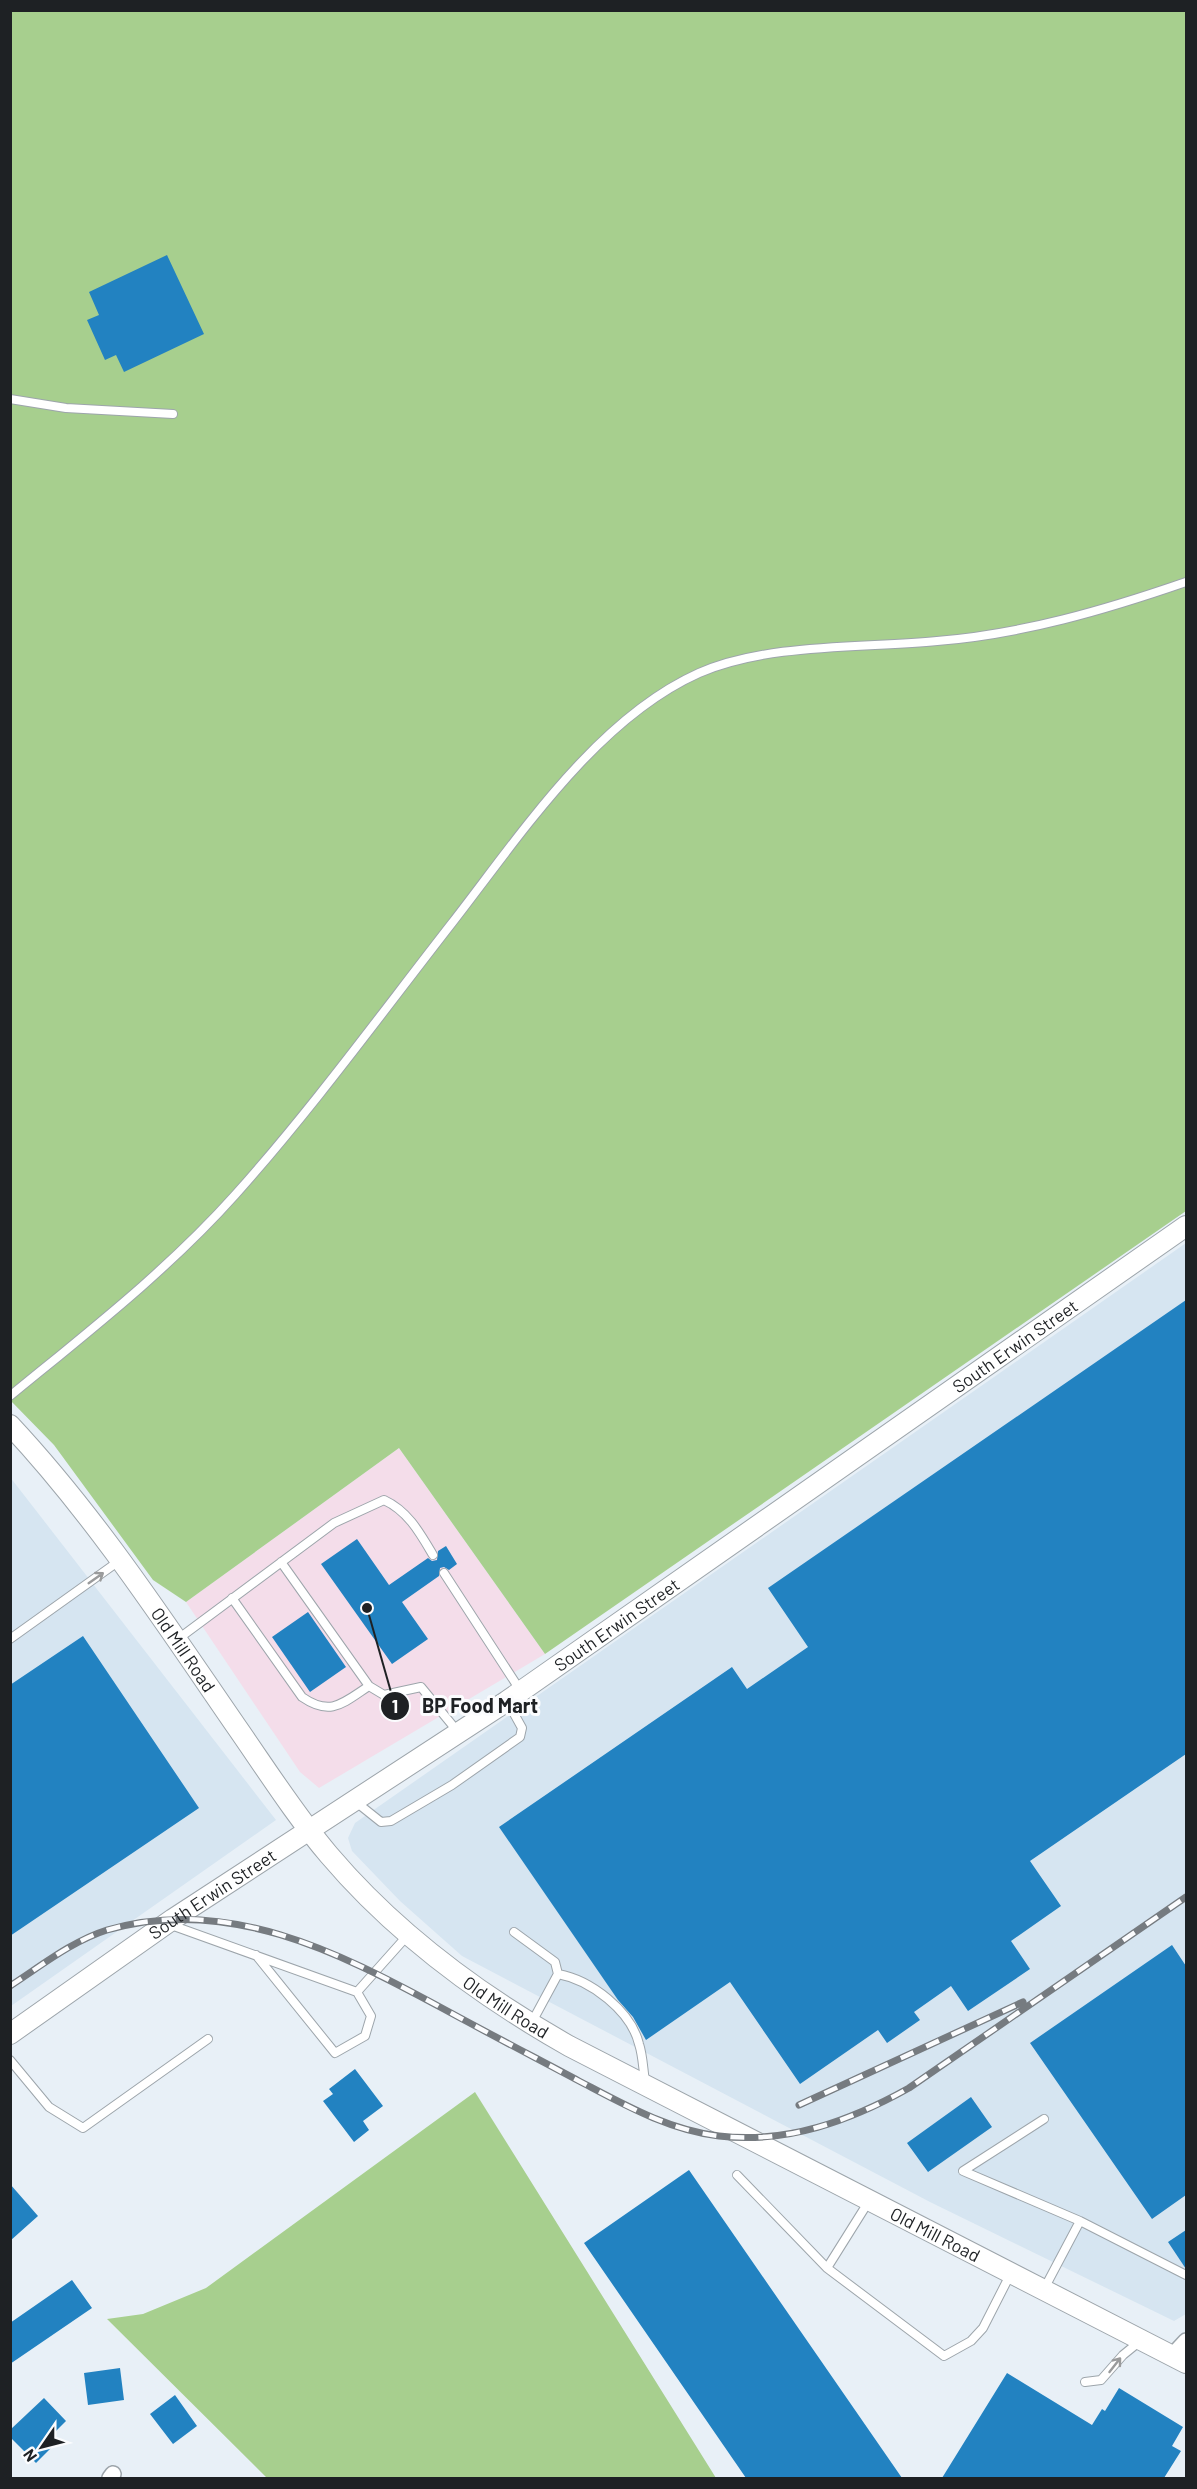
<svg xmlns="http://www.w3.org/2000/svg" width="1197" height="2489" viewBox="0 0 1197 2489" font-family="Barlow,sans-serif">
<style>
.commercial{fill:#f4ddea}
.built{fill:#d6e5f1}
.green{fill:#a7cf8e}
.building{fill:#2282c1}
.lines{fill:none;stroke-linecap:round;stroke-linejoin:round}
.service-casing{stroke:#9da5ab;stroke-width:10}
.minor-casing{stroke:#9da5ab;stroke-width:18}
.tertiary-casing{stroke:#9da5ab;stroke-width:22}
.service{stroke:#fff;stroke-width:8}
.minor{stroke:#fff;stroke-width:15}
.tertiary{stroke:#fff;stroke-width:20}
.rail-casing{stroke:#767b80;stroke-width:7}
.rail{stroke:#fbfcfe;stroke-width:4.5;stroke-dasharray:14;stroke-linecap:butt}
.oneway{stroke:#9a9b9c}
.labels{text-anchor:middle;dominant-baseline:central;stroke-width:6;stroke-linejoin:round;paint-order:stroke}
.street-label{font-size:18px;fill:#1e2124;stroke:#fbfcfe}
.leader{fill:none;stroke:#1e2124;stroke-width:2}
.callout-dot{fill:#1e2124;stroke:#fbfcfe;stroke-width:2}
.mark-label{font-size:18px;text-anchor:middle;font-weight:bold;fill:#fff}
.callout-label{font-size:20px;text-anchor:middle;font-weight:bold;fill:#1e2124;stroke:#fbfcfe;stroke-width:6;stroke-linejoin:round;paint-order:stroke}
</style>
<rect width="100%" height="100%" fill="#e8f0f7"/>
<path class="commercial" d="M399,1448L545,1654L319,1788L300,1772L186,1602Z"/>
<path class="built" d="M1186,1243V2314L1174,2321L930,2202L462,1956L400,1901L352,1851L348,1838L355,1823Z
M10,1477L276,1820L11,2006H10Z"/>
<path class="green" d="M10,11H1186V1211L545,1654L399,1448L186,1602L153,1580L54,1445L11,1401Z
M475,2092L716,2478H267L107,2319L143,2314L206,2288Z"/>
<path class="building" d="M167,255L204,334L124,372L116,355L105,360L87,320L99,315L89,292Z
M1186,1300V1754L1030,1861L1061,1906L1011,1941L1030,1969L968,2011L951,1986L914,2012L920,2020L887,2043L878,2030L800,2084L730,1982L646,2040L633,2017L618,2000L499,1827L732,1667L747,1689L808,1647L768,1588Z
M357,1539L389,1585L428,1558L432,1561L437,1560L438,1551L446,1546L457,1564L449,1570L444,1567L440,1568L439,1576L402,1602L428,1639L392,1664L321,1564Z
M308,1612L346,1667L310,1692L272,1637Z
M83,1636L199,1808L10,1936V1685Z
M1172,1945L1186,1966V2195L1152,2219L1030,2043Z
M355,2069L383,2106L363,2121L369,2130L354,2142L323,2101L333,2094L329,2089Z
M971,2097L992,2127L928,2172L907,2143Z
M689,2170L902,2478H746L584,2243Z
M10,2184L38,2216L10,2241Z
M1186,2230V2269L1168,2242Z
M72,2280L92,2308L10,2364V2323Z
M120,2368L124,2400L88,2405L84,2373Z
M1007,2373L1092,2425L1102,2409L1105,2411L1119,2388L1183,2427L1172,2446L1181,2451L1164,2478H942Z
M175,2395L197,2426L173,2444L150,2414Z
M44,2398L66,2421L50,2437L56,2443L36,2463L10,2437V2430Z"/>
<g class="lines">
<g class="service-casing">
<path id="service" d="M10,399L66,408L173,414
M10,1396C88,1332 168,1270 235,1195C312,1109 381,1014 452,923C519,837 596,719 699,673C767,643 864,648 937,641C1023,634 1105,610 1186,582
M281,1562L369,1686L384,1695L421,1687L458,1732
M444,1573L520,1690
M232,1598L302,1697C331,1717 343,1703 369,1686
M10,1639L119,1561
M178,1639L334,1523L384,1500C408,1511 420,1533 433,1555
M356,1802L381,1822L391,1821L452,1785L520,1737L522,1728L507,1701
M171,1925L357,1992L407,1936
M514,1932L555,1962L558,1974
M256,1955L335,2053L365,2036L371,2016L357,1992
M532,2022L558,1974C591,1980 631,2011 639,2044C643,2056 643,2069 645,2081
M10,2060L49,2107L83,2128L208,2039
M737,2175L827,2268L944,2356L971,2341L983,2328L1011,2273
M1080,2221L1186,2275
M827,2268L869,2201
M1044,2289L1080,2221L963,2171L1044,2119
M1085,2382L1101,2380L1123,2355L1139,2342"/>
</g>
<g class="minor-casing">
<path id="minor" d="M1173,2355L1186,2341
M110,2478L113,2474"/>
</g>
<g class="tertiary-casing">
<g id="tertiary">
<path id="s1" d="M10,1425C96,1517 165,1623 236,1726C266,1769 295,1815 329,1855C396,1934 479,1995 569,2046L1186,2363"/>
<path id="s2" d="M10,2034L173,1919L507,1701L1186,1226"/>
</g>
</g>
<use href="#service" class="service"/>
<use href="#minor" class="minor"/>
<use href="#tertiary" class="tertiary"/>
<g class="rail-casing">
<path id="rail" d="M10,1986C41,1966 72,1941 107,1930C227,1895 338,1952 440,2007C486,2032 532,2056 579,2081C623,2104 668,2130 719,2136C787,2144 850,2121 909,2088L1186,1897
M799,2105L1023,2002"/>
</g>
<use href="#rail" class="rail"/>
</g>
<defs><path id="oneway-shaft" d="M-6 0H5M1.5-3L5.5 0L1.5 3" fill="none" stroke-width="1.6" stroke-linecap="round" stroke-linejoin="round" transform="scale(1.5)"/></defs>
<g class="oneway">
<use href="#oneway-shaft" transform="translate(96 1578) rotate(-35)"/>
<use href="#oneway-shaft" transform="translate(1115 2365) rotate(-52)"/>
</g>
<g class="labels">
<g class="street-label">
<text stroke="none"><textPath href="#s2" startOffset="1218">South Erwin Street</textPath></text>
<text stroke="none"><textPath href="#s2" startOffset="732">South Erwin Street</textPath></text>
<text stroke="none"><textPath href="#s1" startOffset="284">Old Mill Road</textPath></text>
<text stroke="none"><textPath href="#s2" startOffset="246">South Erwin Street</textPath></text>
<text stroke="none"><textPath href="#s1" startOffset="770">Old Mill Road</textPath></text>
<text stroke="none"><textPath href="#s1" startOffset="1256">Old Mill Road</textPath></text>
</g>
</g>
<path class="leader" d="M367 1608L395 1706"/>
<g class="callout-dot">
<circle cx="367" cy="1608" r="6"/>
<circle cx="395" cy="1706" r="15"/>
</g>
<g class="mark-label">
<text x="395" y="1713">1</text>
</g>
<g class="callout-label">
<text x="480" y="1713">BP Food Mart</text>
</g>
<rect width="1197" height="2489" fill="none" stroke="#1e2124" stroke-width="24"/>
<g transform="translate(42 2447) rotate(235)" stroke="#fbfcfe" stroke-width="4.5" paint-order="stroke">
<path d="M0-4.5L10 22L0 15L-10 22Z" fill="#1e2124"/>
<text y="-9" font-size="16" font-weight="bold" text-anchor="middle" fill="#1e2124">N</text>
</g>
</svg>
